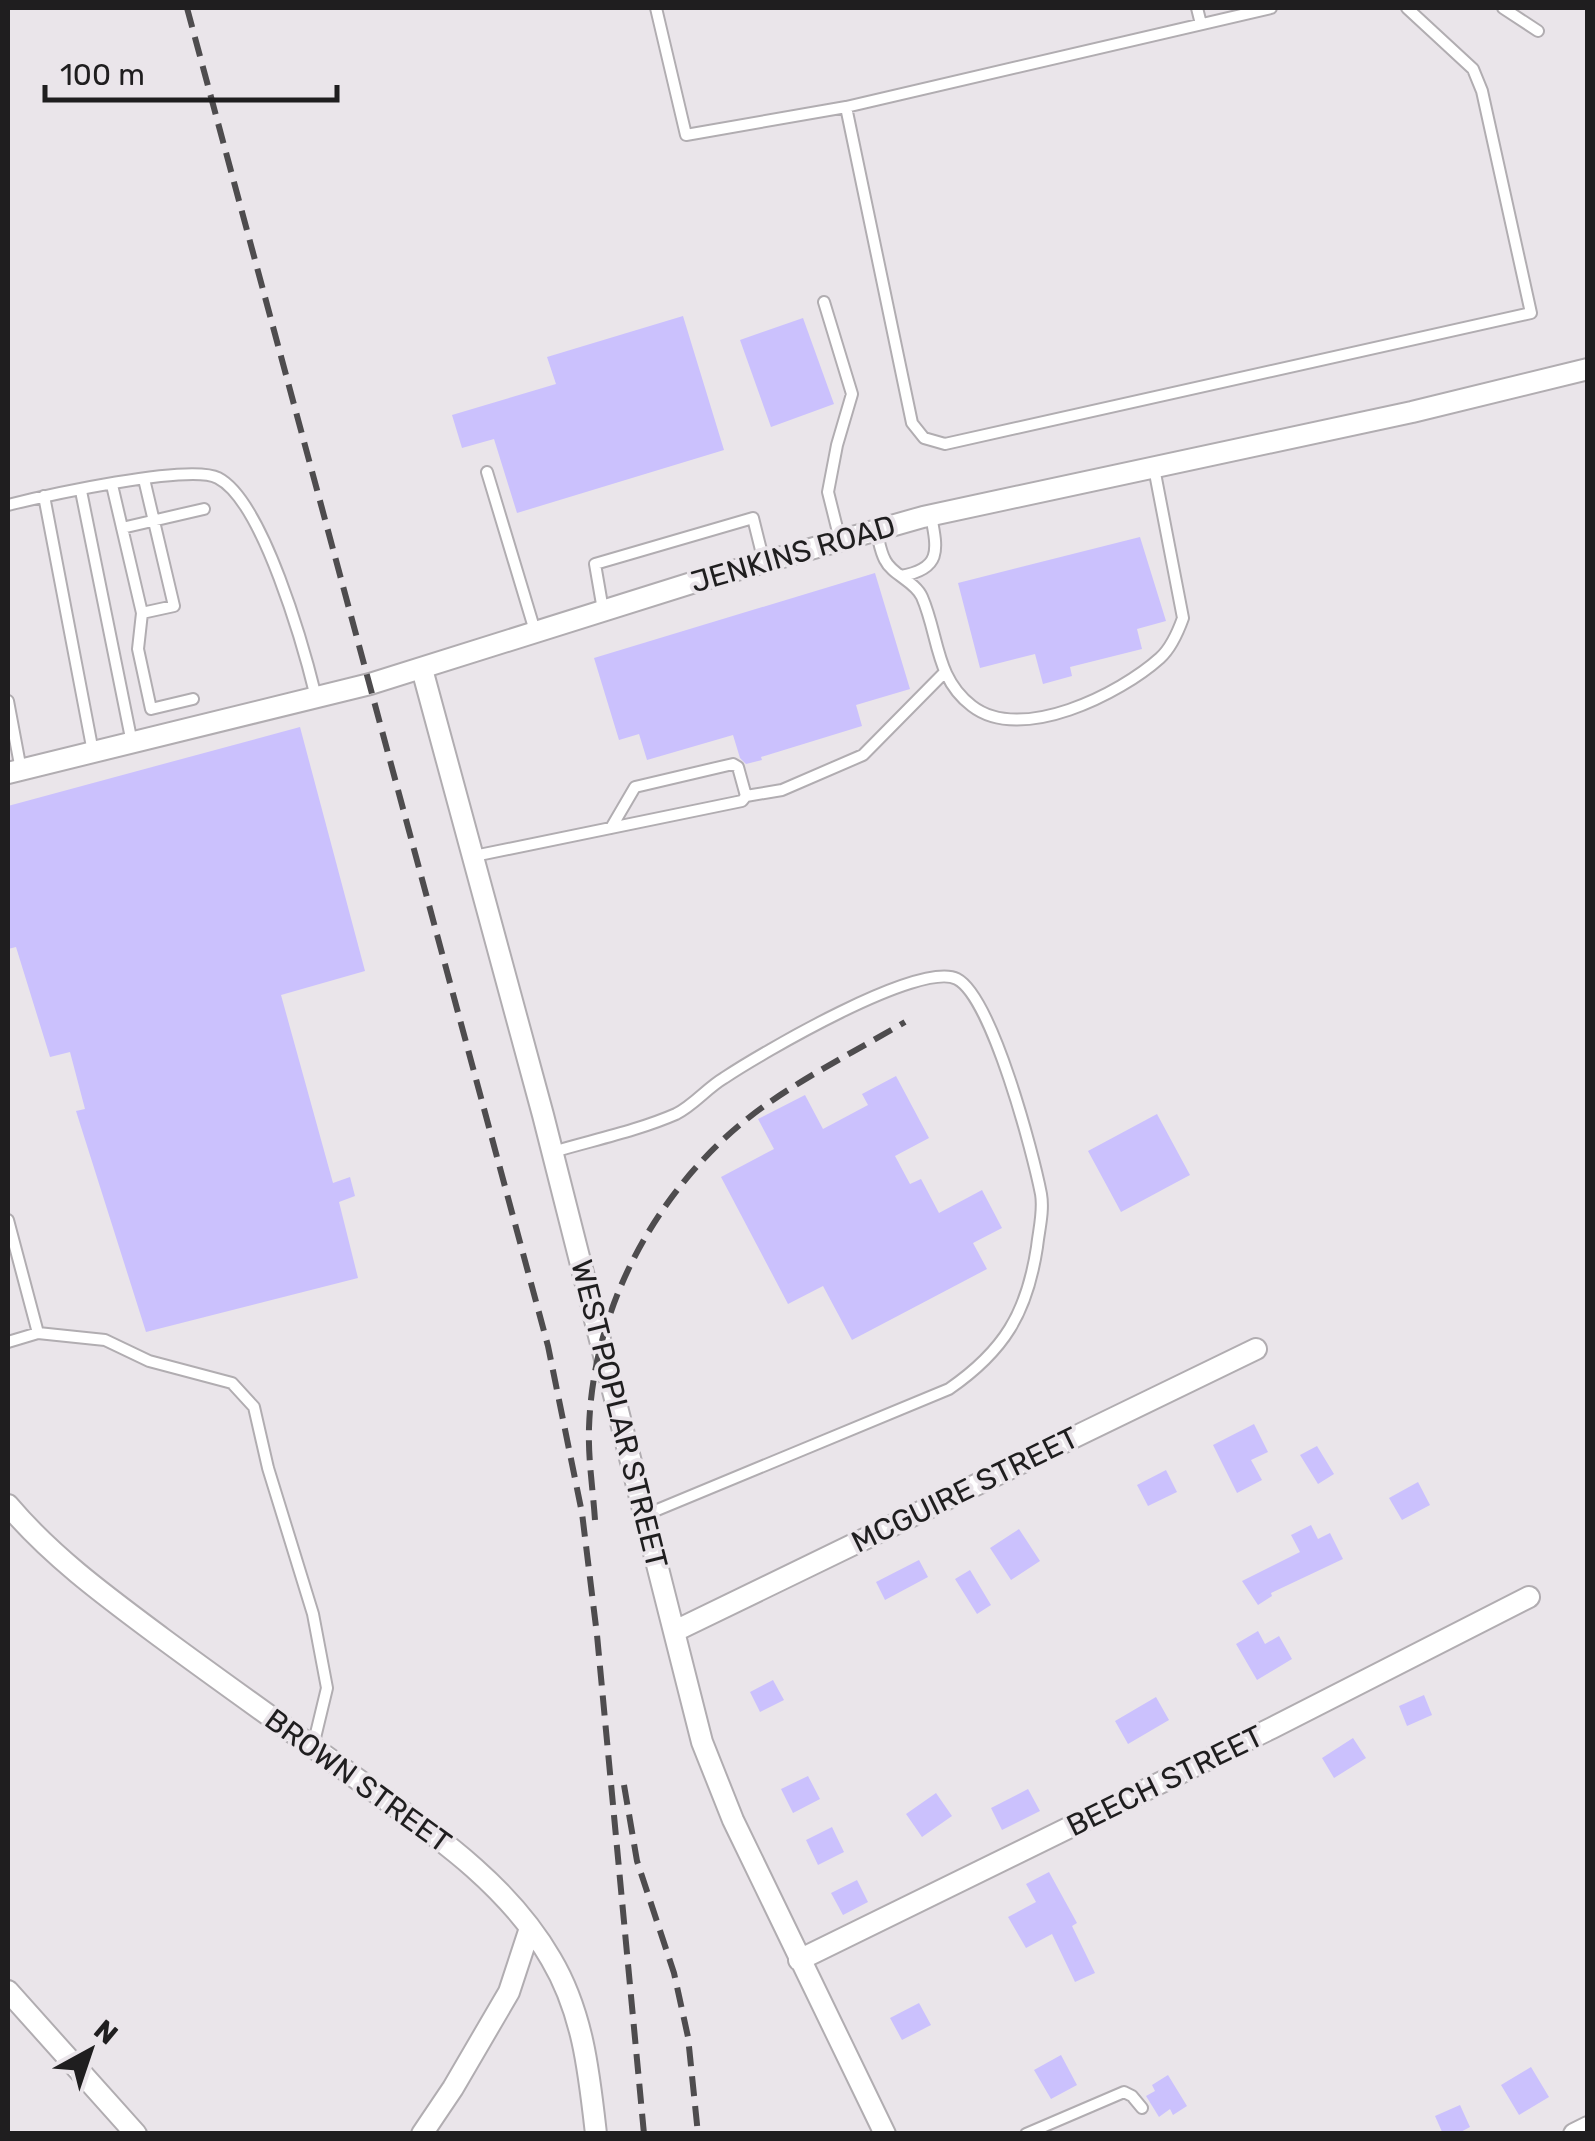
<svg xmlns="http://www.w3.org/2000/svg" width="1595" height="2141" viewBox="0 0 1595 2141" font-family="Rubik,sans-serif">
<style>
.building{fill:#cbc1fd}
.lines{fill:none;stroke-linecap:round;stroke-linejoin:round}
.lane-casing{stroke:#b1adb1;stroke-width:14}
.street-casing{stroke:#b1adb1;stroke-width:24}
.lane{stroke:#fff;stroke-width:10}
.street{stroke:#fff;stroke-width:20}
.rail{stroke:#4e4c4e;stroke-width:6;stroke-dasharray:20 10;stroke-linecap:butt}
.labels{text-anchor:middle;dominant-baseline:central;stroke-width:8;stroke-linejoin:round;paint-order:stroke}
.street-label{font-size:30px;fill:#1f1e1f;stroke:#eae5ea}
</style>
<rect width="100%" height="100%" fill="#eae5ea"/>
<path class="building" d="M683,316L724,450L517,513L494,439L462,448L452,415L556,384L547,357Z
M803,318L834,404L771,427L740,340Z
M1140,537L1166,621L1137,629L1142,649L1070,667L1072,676L1043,684L1035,654L980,668L958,583Z
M875,573L910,689L856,705L862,726L761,757L762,760L746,764L740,758L733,735L647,760L639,734L619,740L594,658Z
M300,727L365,971L281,995L333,1183L350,1177L355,1196L339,1202L358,1278L146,1332L76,1111L85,1109L70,1052L50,1057L16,947L8,949V806Z
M896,1076L929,1138L895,1156L910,1184L921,1179L939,1213L982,1190L1002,1228L973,1243L987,1269L852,1340L823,1286L788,1304L721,1177L774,1149L758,1119L805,1095L823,1129L868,1105L862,1094Z
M1157,1114L1190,1175L1121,1212L1088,1151Z
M1254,1424L1268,1452L1251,1460L1262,1480L1237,1493L1213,1445Z
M1317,1446L1334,1474L1318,1484L1300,1455Z
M1166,1470L1177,1492L1148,1506L1137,1485Z
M1418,1482L1430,1505L1402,1520L1389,1498Z
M1311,1525L1318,1539L1330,1533L1343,1559L1271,1593L1272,1596L1258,1605L1242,1581L1300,1552L1291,1535Z
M1019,1529L1040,1561L1011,1580L990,1548Z
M919,1560L928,1577L885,1600L876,1582Z
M970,1570L991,1605L977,1614L955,1579Z
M1258,1631L1265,1644L1279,1636L1292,1659L1257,1680L1236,1644Z
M773,1680L784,1700L760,1712L750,1692Z
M1424,1695L1432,1715L1407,1726L1399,1706Z
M1156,1697L1169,1720L1128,1744L1115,1721Z
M1353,1738L1366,1758L1334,1778L1322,1758Z
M808,1776L820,1799L793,1813L781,1789Z
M1028,1789L1040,1811L1002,1830L991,1808Z
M936,1793L952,1816L922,1837L906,1814Z
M832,1827L844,1852L818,1865L806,1840Z
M1049,1872L1077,1923L1072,1926L1095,1973L1075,1982L1052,1934L1026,1948L1008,1917L1036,1902L1026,1884Z
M857,1880L868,1902L843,1915L831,1893Z
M919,2003L931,2025L902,2040L890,2018Z
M1061,2055L1077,2085L1051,2099L1034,2070Z
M1531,2067L1549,2097L1519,2115L1501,2085Z
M1168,2075L1187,2106L1173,2115L1170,2109L1159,2117L1146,2096L1155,2091L1152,2085Z
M1460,2105L1470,2127L1457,2134H1443L1435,2116Z"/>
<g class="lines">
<g class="lane-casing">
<path id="lane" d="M656,8L686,135L846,107L912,423L924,438L945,444L1531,313L1482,91L1473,69L1407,8
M1197,8L1201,24
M1503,8L1538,31
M846,107L1271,8
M824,302L852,394L837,445L828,492L840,540
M487,472L535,631
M112,485L142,613L138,649L151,709L193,699
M81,491L132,743
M44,496L93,752
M8,505C44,496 190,463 218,478C263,501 304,648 316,697
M122,528L204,509
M876,530C879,540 880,551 885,560C892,575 915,581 922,597C939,636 935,678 972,706C1021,744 1120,694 1160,658C1171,648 1178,632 1183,618L1154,468
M901,576C941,569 938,551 931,516
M603,610L595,564L753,518L764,562
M142,613L174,606L144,479
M8,701L21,770
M746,796L782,790L863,755L943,674
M474,856L742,801L746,796L738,767L733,764L635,787L611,828
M553,1152C593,1140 637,1131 676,1114C694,1105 707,1088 724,1078C760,1054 920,960 957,979C992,997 1033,1153 1041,1194C1044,1211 1039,1229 1037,1247C1027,1313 1004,1351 949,1389L645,1515
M8,1220L38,1333
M8,1342L38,1333L105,1340L149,1361L232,1383L254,1407L268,1468L313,1614L327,1688L313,1746
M1026,2134L1124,2092L1132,2096L1142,2108"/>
</g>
<g class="street-casing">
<path id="street" d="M422,669L543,1115L702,1742L733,1820L885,2134
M8,773L370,684L698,581L923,517L1412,412L1588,369
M8,1505C52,1557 107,1597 162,1638C231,1689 301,1738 371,1789C438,1837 509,1886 551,1959C583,2013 589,2072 596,2134
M675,1631L1256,1349
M799,1960L1272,1728L1529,1597
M8,1991L136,2134
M422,2134L453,2088L509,1992L530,1928
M1574,2134L1588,2127"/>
</g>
<use href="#lane" class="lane"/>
<use href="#street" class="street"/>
<path class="rail" d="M187,8L548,1346L582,1513L597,1635L644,2134
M595,1520C593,1490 588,1459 589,1428C593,1301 663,1177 767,1104C810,1074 859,1049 905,1022
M624,1785L637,1861L674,1973L688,2037L698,2134"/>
</g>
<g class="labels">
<g class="street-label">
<text transform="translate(793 554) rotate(-16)">JENKINS ROAD</text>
<text transform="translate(619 1414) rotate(76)">WEST POPLAR STREET</text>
<text transform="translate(965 1490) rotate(-26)">MCGUIRE STREET</text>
<text transform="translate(358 1781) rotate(36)">BROWN STREET</text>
<text transform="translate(1165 1781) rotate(-26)">BEECH STREET</text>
</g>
</g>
<rect width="1595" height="2141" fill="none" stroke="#1f1e1f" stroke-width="20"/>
<g transform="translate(90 2051) rotate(40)" stroke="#eae5ea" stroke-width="8" paint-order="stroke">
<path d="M0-8L18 38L0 25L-18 38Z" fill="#1f1e1f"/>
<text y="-15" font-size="28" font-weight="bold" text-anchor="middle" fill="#1f1e1f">N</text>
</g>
<path d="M45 85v15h292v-15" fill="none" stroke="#1f1e1f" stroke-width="5"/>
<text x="60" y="85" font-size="30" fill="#1f1e1f" stroke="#eae5ea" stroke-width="8" paint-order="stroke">100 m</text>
</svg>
